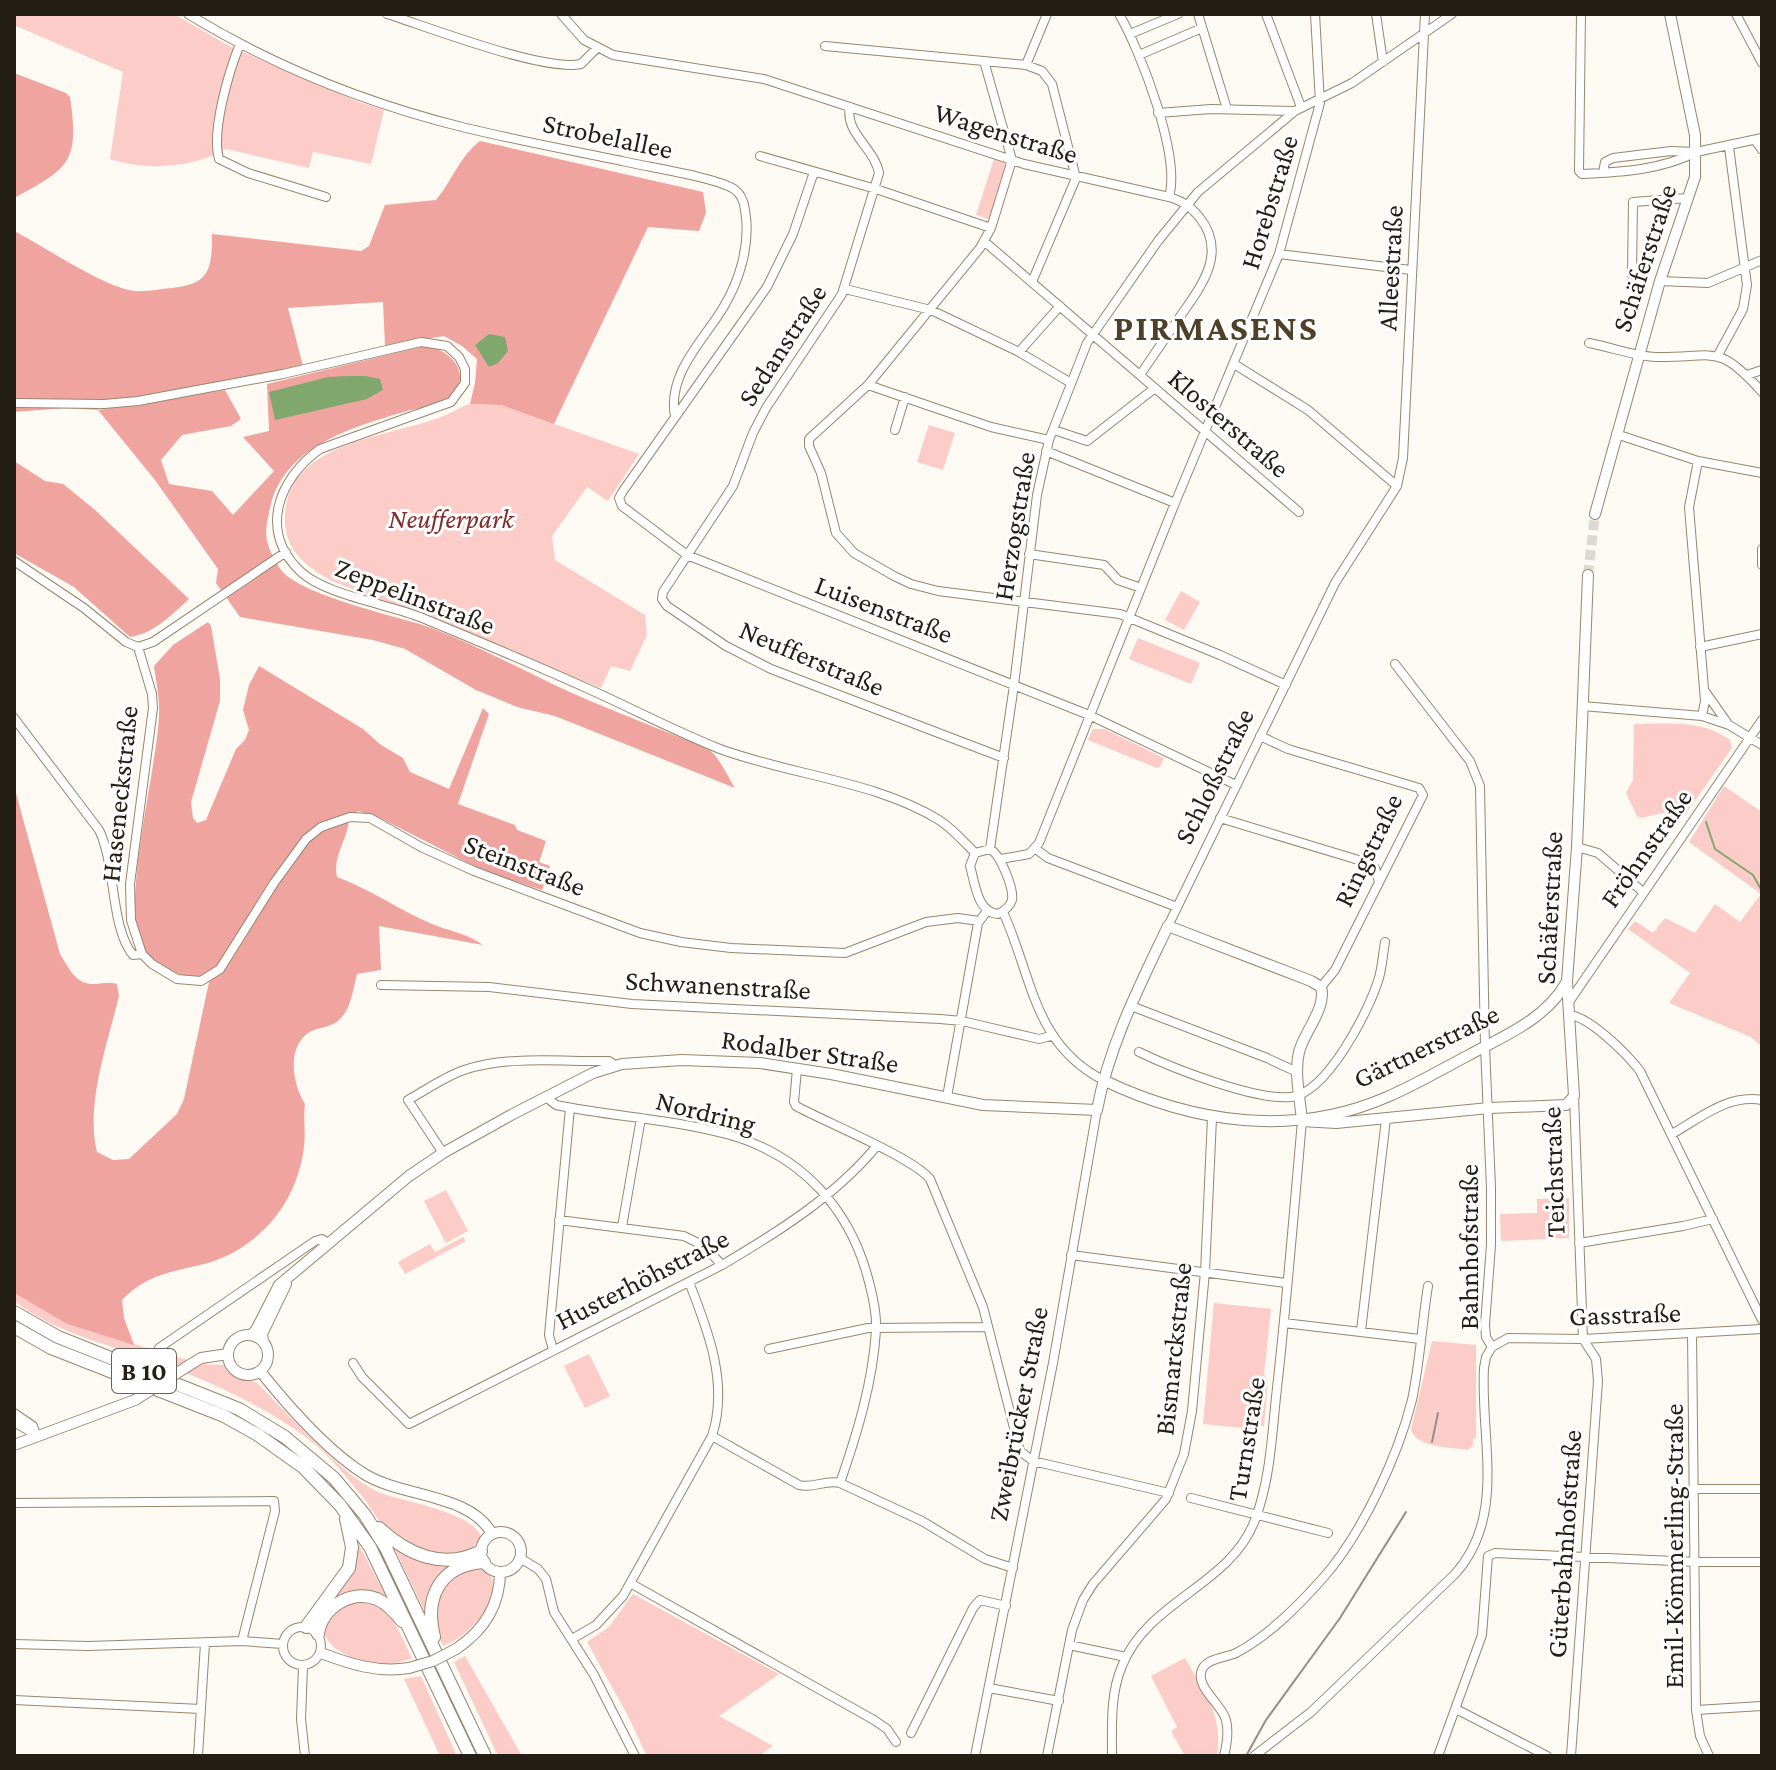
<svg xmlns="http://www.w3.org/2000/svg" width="1776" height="1770" viewBox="0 0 1776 1770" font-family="'Crimson Pro',serif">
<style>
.green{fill:#fcccc9}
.forest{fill:#f0a4a0}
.water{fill:#80a86e}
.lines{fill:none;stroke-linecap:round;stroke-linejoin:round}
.stream{stroke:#80a86e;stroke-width:2}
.major-tunnel{stroke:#ddd8d2;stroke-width:10;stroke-dasharray:10 5;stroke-linecap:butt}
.minor-casing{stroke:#97876d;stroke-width:10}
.major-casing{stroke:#97876d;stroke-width:12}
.highway-casing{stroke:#97876d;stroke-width:14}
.minor{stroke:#fff;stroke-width:8}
.major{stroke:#fff;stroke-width:10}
.highway{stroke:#fff;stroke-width:12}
.rail{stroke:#948f87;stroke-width:2}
.major-bridge-casing{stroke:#97876d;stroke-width:12;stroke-linecap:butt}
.major-bridge{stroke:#fff;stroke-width:10}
.labels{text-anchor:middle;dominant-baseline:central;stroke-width:6;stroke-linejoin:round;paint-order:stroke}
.shield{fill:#fff;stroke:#66625a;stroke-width:2}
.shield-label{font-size:26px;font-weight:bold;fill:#251e14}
.street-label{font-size:28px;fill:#251e14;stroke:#fff}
.park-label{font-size:28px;font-style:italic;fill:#842c2e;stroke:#fff}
.district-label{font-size:36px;font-weight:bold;letter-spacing:2px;fill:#4e4029;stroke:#fff}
</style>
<rect width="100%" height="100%" fill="#fdf9f3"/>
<path class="green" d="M14,14H174L231,47L359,102L384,110L371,164L313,152L309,168L226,149C193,168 146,171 110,159L123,72L14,25Z
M994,159L1006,163L989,219L976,215Z
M470,404L501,405L639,454L608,501L587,487L552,536L555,560L645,615L647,635L630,671L611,666L601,688L332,581C305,566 283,549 285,515C290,438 394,438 448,414C456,411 461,406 470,404Z
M929,425L955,433L943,470L917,462Z
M1181,591L1200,602L1184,630L1165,620Z
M1138,638L1200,663L1191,684L1129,659Z
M1634,724C1669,724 1701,719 1730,740L1732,748L1685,815L1662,813L1641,818L1637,816L1626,793L1633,780Z
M1093,729H1104L1164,758L1160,767L1157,768L1088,740Z
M1724,786L1762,812V1047L1751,1037L1669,1003L1690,973L1628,929L1635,921L1653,933L1665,918L1695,933L1715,904L1740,922L1761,894L1689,842Z
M446,1190L468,1231L446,1243L424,1201Z
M1569,1198V1238L1501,1241L1500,1214L1537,1213V1199Z
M463,1237L466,1241L405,1274L398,1262L430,1244L435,1252Z
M14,1293L67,1324L201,1364L224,1365L239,1379L256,1382C287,1412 342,1477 381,1493C405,1502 471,1512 481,1536C465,1570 415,1553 391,1534C381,1526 373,1511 365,1500C348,1479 329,1454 307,1438C256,1400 191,1373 131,1353C90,1340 48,1327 14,1301Z
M1214,1303L1271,1309L1264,1374L1268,1381L1264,1426L1255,1425L1254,1429L1203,1424Z
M1432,1341L1476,1345V1439L1473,1438V1445L1468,1450C1451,1447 1417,1448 1411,1430Z
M589,1354L610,1396L585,1408L564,1366Z
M359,1545L387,1598L334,1599L353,1572Z
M395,1549C416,1562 435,1567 459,1563L428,1596L424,1610Z
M475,1566C522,1582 470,1637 443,1646C425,1608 440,1583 475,1566Z
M633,1594L779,1674L719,1716L773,1746L759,1756H647L627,1714L587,1642L609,1627Z
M360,1602C392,1605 399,1632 412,1658C403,1661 395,1664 386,1664C364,1664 331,1654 324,1633C327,1614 342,1605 360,1602Z
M465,1656L522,1756H498L454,1662Z
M1185,1658C1205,1695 1223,1713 1217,1756H1185L1171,1731L1177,1727L1151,1676Z
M421,1676L457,1756H440L404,1679Z"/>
<path class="forest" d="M14,73L66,93L70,97C80,164 68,168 14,198Z
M480,141L703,192L706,213L699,231L648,227L554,424L501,405L470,404L475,383L477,359L462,346L444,336L385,346L383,302L288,308L303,366L153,395L98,400V410L225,390L241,419L231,426L182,435L161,460L169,484L212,491L233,515L274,471L243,437L269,431L267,384L420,347C451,344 478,380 445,400C434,407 417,408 404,412C353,427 286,446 271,504C264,534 263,540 279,567C294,594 396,616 429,627C485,648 539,680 595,703C621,714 647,724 674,735C684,739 698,742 707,748C719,756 728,777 735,788L555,716L517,707L476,690L405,649L373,640L240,617L216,583L218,569L155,480L98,410L66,408L14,412V231C44,246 104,288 135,291C147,292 160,289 172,288C210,284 212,269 212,234L361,251L369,246L385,205L436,200C452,181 460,156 480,141Z
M14,461L45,481L63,484L94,509L189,599C173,614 153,634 130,637L74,587L14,553Z
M208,622L211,626L220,679V701L191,802L193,818L197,823L206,820L236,749L245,740L249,730L243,710L249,685L259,666L363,729L381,745L403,758L410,772L449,789L483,708L489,714L458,804L515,825L517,830L546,841L539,862L550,866L542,890L484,871L380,818L358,811L349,819C348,840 332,856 337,877C370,889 399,910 432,924C449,931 468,934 483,945L379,926L381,970L357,974C353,990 351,1010 338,1021C329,1028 317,1027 308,1033C286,1049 293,1085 305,1104C303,1119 306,1133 304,1147C297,1205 256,1252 200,1265C167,1273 147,1275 122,1300L124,1318L134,1345L67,1324L14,1293V786L60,954C68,966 74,983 92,984C101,984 108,981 117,984L119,996C108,1042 85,1105 97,1152L113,1160L129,1159L177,1114L184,1099L209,982C185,974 153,973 141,946C121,901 157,770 159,715C160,699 156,682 154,666L173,645Z"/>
<path class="water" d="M489,334L505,337L508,351L498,363L489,367L475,345Z
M348,376H366L380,379L383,390L367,399L275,420L269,392L328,377Z"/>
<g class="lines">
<path class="stream" d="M1706,822L1715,849L1753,875L1762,891"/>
<path class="major-tunnel" d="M1588,575L1595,514"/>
<g class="minor-casing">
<path id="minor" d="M188,14C273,66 366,103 462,127C515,140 569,150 622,161C647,167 715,177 734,189C741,194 744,201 745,210C751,243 740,280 723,308C703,341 667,374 675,416
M387,14C428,27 544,72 581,64L596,49
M561,14L584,40L613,55L764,79L1024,164L1169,197C1183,201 1191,207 1200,218C1228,254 1200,288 1179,318C1166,337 1153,356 1140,375
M1119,14C1141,52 1181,156 1169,197
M1198,14L1227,109
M1266,14L1301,107
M1376,14L1383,62
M1581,14L1579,171L1582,174C1621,172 1662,170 1696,152
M1736,14L1762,63
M1130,34L1178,14
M240,44C229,71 211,131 219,159L248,173L326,197
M825,46L1026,65L1042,71L1052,84L1076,178L1032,282
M1139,55L1202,28
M984,61L1012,160L991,228L980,248L868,385L809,439V446L821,473L836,533L854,553L894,576L911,584L938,591L1120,614L1220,655L1286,685
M1026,65L1047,14
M850,107C844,132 875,149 879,173L842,294L766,408L753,433L733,486L663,592L662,599L667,606L726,646L771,669L1004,758
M1158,113L1211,109L1295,111
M1755,140L1762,150
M760,156L876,189L991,228
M814,172L793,234L767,287L623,491L619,498L622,506L687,555L1089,715L1236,785
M1603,173L1605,162L1613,158L1671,151L1696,152L1762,138
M985,242L1299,512
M1279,254L1411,270
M1632,275L1633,202L1688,198
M1660,281L1708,283L1762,260
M845,289L931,310L1019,352L1071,383
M1589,343C1611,347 1634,356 1656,357C1716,358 1717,342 1762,392
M1019,352L1060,306
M1718,355L1743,309L1747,285L1729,147
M1234,364L1308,410L1397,486
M1747,375L1762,370
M868,385L991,427L1049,440
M14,403L104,404L138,401L283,374L421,342L447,346L459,357L465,369V383L451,402L320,449C278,479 258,532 301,572C326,595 387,604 420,617C478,641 536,665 593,691C635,710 677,732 720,749C790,775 876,781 939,820C953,829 964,842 975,853
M895,430L905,397
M1054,430L1087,441L1155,388
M1616,434L1698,461L1762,473
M1046,451L1175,503
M1698,461L1689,507L1705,701L1702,716
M1762,549V565
M1029,554L1104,565L1118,580L1141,588
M14,561L84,608L126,642L138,647
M138,647L152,694L153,708L130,884L131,920L142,954L152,964L177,979L201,981L220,969L274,883L306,839L321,827L350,817L370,818L421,847L474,871L640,933L681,942L731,948L845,953L926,922L958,918L979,921
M138,647L153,642L286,552
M1700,647L1762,634
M1395,664L1470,761L1480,786L1485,1046L1491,1188V1245L1485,1325L1486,1337L1492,1347
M1704,690L1728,724
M1582,706L1702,716L1729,725L1762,745
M14,718L99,830C116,864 110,927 133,955L142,954
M1260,736L1288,749L1419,788L1423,795L1335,970L1321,987
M1220,818L1365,862L1375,868L1379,882
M1577,847L1598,853L1643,892
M990,849L1014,685L1037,495L1049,440L1087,343L1158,241L1198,192L1295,111L1352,83L1452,14
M990,849C1000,854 1014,888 1012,900C1010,907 1004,911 998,914C977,912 975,883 970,866L975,853Z
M1036,849L1048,858L1177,907
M1001,859L1029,854L1039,843L1175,503L1279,254L1320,103L1315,14
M1003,912C1032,975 1033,1044 1103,1080
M1168,926L1335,583L1397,486L1403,458L1425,14
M381,985L489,987L632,1004L940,1019L962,1021L1039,1039L1051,1036
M1569,1002L1762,720
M1131,1006L1267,1058
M1568,1015C1588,1015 1627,1054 1640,1071L1762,1320
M1139,1052C1172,1068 1256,1101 1291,1097C1327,1093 1369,1011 1379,978C1382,967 1383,954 1385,942
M1271,1060L1297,1072
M797,1069L794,1102L796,1106C825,1122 912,1157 930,1179L983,1307L1020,1451L1033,1461L1169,1493
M1574,1096L1583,1339
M546,1097L556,1105C614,1117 673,1119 730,1135C803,1156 851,1210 869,1282C873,1297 877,1314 876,1330C873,1382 857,1434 840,1483
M947,1097L978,923L987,911
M1672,1134C1700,1118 1728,1094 1762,1100
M443,1153L408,1100C426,1090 444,1077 464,1070C509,1055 563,1062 609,1061L615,1065
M559,1220L684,1236L704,1246L722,1265
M622,1227L641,1118
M1579,1243L1683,1226L1713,1219
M1071,1255L1286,1283
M1284,1323L1420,1339
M1361,1331L1386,1119
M1692,1333L1696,1710L1700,1736L1709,1756
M159,1348L315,1241L322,1239L328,1243
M769,1349L868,1328L988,1327
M553,1350L549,1335L570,1108
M353,1363L362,1377L409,1424L722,1265C778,1232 834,1197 876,1147
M14,1413L33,1426L36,1435
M14,1422L36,1435
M712,1436L799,1485C814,1489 825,1479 840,1483L922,1521L985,1559L1013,1568
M1696,1489H1762
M1191,1498L1328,1533
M14,1503L274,1501L275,1511L242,1641
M520,1558L538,1569L546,1579L554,1612L594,1675L635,1756
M630,1583L874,1720L887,1729L896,1742
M283 1646a19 19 0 1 1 38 0a19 19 0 1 1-38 0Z
M572,1639L596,1625L623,1596L712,1436C729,1384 708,1330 689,1282
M14,1644L88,1646L242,1641L283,1644
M1069,1645L1126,1657
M303,1666L301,1719L305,1756
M989,1688L1059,1701
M14,1700L201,1709
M1456,1709L1547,1756
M1696,1710L1762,1706
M911,1733L973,1608L980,1600L1006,1606
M198,1756L205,1643
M975,1756L1053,1363L1097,1110
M1047,1756L1072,1630L1083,1600L1093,1584L1166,1499L1184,1454L1192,1411L1205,1272L1212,1118
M1112,1756C1112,1726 1110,1694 1122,1666C1148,1600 1230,1586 1255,1520C1271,1478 1272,1431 1277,1388C1287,1299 1294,1210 1302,1121
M1224,1756C1227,1744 1229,1732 1226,1720C1222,1705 1198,1689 1201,1673C1203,1658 1226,1658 1236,1653C1269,1636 1299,1605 1323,1578C1362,1534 1398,1456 1412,1400C1420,1362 1422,1323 1428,1286
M1254,1756L1311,1712L1455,1574C1507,1516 1480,1439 1484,1368L1486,1357L1492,1347L1508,1338L1583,1339L1762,1329
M1438,1756L1482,1635L1488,1556L1495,1553L1696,1562H1762
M1571,1756L1598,1381L1596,1359L1583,1339"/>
</g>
<g class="major-casing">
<path id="major" d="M1595,514L1660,281L1695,177V135L1670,14
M1103,1080C1193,1123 1293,1138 1387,1097C1415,1085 1442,1069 1469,1055C1504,1036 1546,1019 1566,983
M1302,1121L1336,1123L1489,1108L1566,1105L1574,1096L1567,981L1577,847L1588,575
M228 1355a20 20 0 1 1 40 0a20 20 0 1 1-40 0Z
M251,1335L256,1330L279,1285L409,1176L443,1153L511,1115L593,1073L622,1064L682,1060L760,1063L831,1074L983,1105L1097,1110C1109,1045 1140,985 1168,926L1311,981L1321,987C1327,1008 1304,1032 1299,1052C1294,1073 1300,1098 1302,1121
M263,1341L262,1334L286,1284
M188,1366L201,1358L228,1354
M260,1371C288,1406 328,1452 366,1475C403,1497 471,1494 492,1534
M14,1445L135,1400
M481 1552a20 20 0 1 1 40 0a20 20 0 1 1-40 0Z
M456,1649C483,1631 500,1606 500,1572
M321,1653C350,1664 377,1673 409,1668"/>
</g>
<g class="highway-casing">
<path id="highway" d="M14,1312L58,1337L239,1409L285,1437L334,1478L365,1515L386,1548L485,1756
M14,1327L51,1348L224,1416L258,1435L303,1467L340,1505L370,1547L470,1756
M379,1528C407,1554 444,1571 481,1551
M306,1627L349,1568L352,1547L346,1519
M318,1634C322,1607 351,1589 377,1599C388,1604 395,1612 402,1621
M434,1637C424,1597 440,1565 484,1562"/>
</g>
<use href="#minor" class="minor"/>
<use href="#major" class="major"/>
<use href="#highway" class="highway"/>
<path class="rail" d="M1432,1442L1438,1413
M1246,1756L1266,1720L1340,1618L1406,1512"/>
<g class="major-bridge-casing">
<path id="major-bridge" d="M135,1400L188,1366
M409,1668L433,1661L456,1649"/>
</g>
<use href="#major-bridge" class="major-bridge"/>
</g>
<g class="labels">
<rect class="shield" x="112" y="1349" width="64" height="44" rx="6"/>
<g class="shield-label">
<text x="144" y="1371">B 10</text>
</g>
<g class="street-label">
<text transform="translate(1006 133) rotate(17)">Wagenstraße</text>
<text transform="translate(608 136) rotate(12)">Strobelallee</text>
<text transform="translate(1269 202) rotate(-73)">Horebstraße</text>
<text transform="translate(1644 258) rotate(-72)">Schäferstraße</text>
<text transform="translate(1390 268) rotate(-87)">Alleestraße</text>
<text transform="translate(782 345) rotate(-57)">Sedanstraße</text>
<text transform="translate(1229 423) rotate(41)">Klosterstraße</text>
<text transform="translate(1014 526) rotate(-81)">Herzogstraße</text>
<text transform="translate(415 596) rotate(21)">Zeppelinstraße</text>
<text transform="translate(884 609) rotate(21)">Luisenstraße</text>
<text transform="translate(812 658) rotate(23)">Neufferstraße</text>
<text transform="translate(1214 776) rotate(-64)">Schloßstraße</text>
<text transform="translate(119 794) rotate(-84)">Haseneckstraße</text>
<text transform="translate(1646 848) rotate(-55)">Fröhnstraße</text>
<text transform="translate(1368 850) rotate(-64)">Ringstraße</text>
<text transform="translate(525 865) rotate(21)">Steinstraße</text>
<text transform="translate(1549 908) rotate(-87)">Schäferstraße</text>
<text transform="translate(718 985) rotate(3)">Schwanenstraße</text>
<text transform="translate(1426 1046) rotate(-26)">Gärtnerstraße</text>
<text transform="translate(810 1051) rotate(8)">Rodalber Straße</text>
<text transform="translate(706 1112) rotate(14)">Nordring</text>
<text transform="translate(1553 1172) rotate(-92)">Teichstraße</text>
<text transform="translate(1468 1247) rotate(-90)">Bahnhofstraße</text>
<text transform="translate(642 1279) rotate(-27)">Husterhöhstraße</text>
<text transform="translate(1625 1314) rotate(-2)">Gasstraße</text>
<text transform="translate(1173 1349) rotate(-84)">Bismarckstraße</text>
<text transform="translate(1018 1414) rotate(-79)">Zweibrücker Straße</text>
<text transform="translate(1246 1439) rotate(-81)">Turnstraße</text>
<text transform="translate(1564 1544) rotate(-86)">Güterbahnhofstraße</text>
<text transform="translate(1673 1546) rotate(-90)">Emil-Kömmerling-Straße</text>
</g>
<g class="park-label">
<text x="451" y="518">Neufferpark</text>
</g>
<g class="district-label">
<text x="1216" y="328">PIRMASENS</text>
</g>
</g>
<rect width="1776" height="1770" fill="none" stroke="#251e14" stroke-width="32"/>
</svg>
